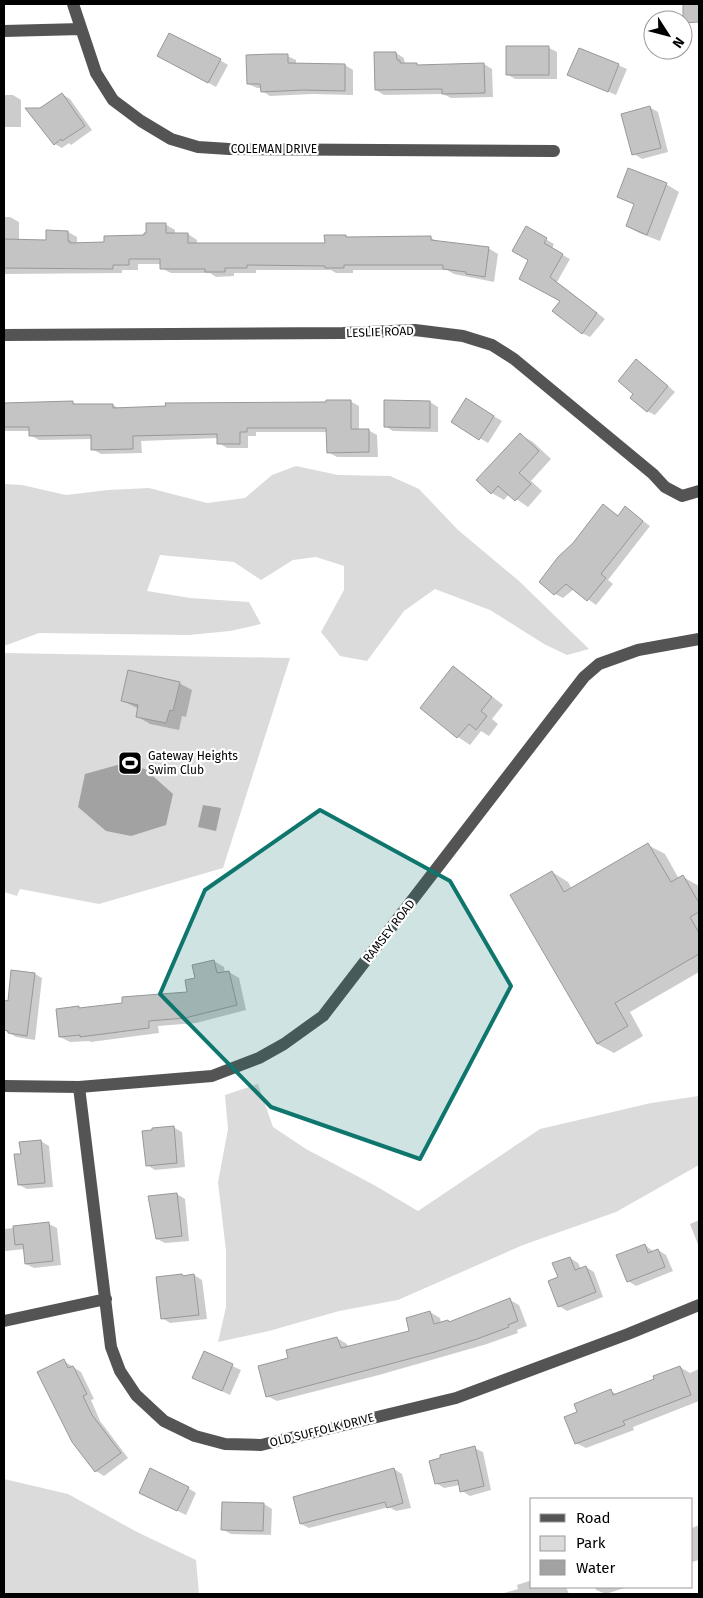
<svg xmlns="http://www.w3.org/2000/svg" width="703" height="1598" viewBox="0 0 703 1598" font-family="'Fira Sans',sans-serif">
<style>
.green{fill:#dbdbdb}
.water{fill:#a2a2a2}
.shadow{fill:#0003}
.building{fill:#c4c4c4;stroke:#989898}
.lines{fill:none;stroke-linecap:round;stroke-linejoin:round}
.minor{stroke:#545454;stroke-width:12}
.marked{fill:#0f766e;fill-opacity:0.2;stroke:#0f766e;stroke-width:4;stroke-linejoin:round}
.labels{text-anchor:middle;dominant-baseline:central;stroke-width:4.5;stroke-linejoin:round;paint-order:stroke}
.street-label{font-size:12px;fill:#000;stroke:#fff}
.poi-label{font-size:12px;fill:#000;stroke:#fff;text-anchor:start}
</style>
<rect width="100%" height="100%" fill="#fff"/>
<path class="green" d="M296,466L338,475L390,476L419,489L458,530L519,581L589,649L567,655L544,644L490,610L435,589L404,611L367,661L340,656L321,632L344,590V566L316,557L293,560L261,580L234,562L160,555L147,591L190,598L249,602L261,624L230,631L189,635L39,633L4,646V484L22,485L66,495L108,490L149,488L207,503L245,498L272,475Z
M4,653L290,658L223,868L99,904L20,889L17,896L4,892Z
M258,1084L273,1127L306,1149L374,1185L418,1211L540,1129L651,1103L699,1096V1165L616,1212L523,1245L398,1300L339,1311L269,1331L218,1342L226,1307V1251L218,1182L228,1129L225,1095Z
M4,1479L68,1494L137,1532L196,1560L199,1594H4Z"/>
<path class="water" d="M121,764L145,769L173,794L166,825L131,836L106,831L78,807L85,774Z
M203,805L221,808L216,831L198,827Z"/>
<path class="shadow" d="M549,48L557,52V79H515L507,74Z
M396,53L404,58L405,64H416L420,66L484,64L492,69L493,97L451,98L443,94L384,95L376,90Z
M159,55L220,60L228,65L216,87Z
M287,56L296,60V64L345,65L353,70V95L313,94L270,96L262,91V88H257L248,84Z
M618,65L627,69L616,95L569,75Z
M62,94L70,99L92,130L71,145L69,143L62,148L55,144L40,109Z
M4,95H13L21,100V127H4Z
M649,107L658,112L668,152L642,159L634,154Z
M666,184L679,192L660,241L639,233L627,226L635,205L618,196Z
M4,217H10L19,222V241L47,242L68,232L77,237V244L105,243L146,236L165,224L175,230V234H188L197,240V244H326L346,236L350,238H431L439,242L488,248L498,254L494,282L454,274L447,270H353V273H336L331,270H256V273H234V276L216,277L210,273H171L161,268V264H138V270H122V273L4,274Z
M527,228L554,244L552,249L570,259L557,282L605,319L590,337L582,333L562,301L530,259Z
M637,361L645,366L675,392L655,415L647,411L635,394Z
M467,400L502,421L488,443L453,422Z
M350,401L359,406V430H368L377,435L378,457H337L328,452V432H256V436H248V448H227L219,443V438L141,441L142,453L101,454L92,449V439L39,440L30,435V431H4V403H73L78,405H113L120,409L327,403Z
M430,402L438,407V432L393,431L385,426Z
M520,435L533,442L551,459L531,481L542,491L528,507L509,494L504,500L492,493Z
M603,506L619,516L626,508L650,526L608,580L613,584L596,605L574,589L563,598L555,594Z
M453,668L465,675L503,705L492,719L498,724L489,736L481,731L470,745L458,737L421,708Z
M179,683L192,690L186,717L182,716L179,730L150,724L138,717L139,709L123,701Z
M648,845L665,854L679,879L683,877L699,886V972L630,1012L643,1036L614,1053L597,1044L552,872L568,882L572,889Z
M214,961L224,967L225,973L229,972L239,978L246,1010L196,1023L158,1026L159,1033L91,1042L89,1041L70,1042L60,1037L79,1008L82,1009L189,993Z
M12,971L35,974L42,978L35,1040L16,1037L4,1030V1001L9,1002Z
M173,1127L182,1132L185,1167L155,1170L147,1165Z
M41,1141L49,1146L53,1187L27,1189L19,1185L22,1155Z
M177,1194L185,1199L189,1241L165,1243L157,1239Z
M699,1220V1247L690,1224Z
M49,1224L57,1228L61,1265L34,1268L26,1264L25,1249L6,1251L4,1250V1229Z
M645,1245L654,1252L658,1250L666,1255L673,1271L636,1286L628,1281Z
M570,1258L578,1263L581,1269L586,1267L594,1272L603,1297L567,1311L559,1306V1277Z
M194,1275L202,1280L207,1319L170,1323L162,1318Z
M510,1300L519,1305L527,1326L517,1330L518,1333L487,1344L379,1375L277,1401L267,1396L290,1359L337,1338L347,1344L348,1347L411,1332L430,1312L440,1318L441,1323L448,1321L450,1322Z
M205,1353L241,1370L230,1395L202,1382Z
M64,1361L81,1372L94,1399L91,1400L100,1421L128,1458L104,1476L96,1471Z
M680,1367L690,1373L699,1369V1401L633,1427L634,1430L586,1448L576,1443L578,1413L611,1391L618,1395L656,1380Z
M474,1448L483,1452L491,1490L470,1496L462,1491L460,1485L444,1488L436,1483Z
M394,1469L402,1474L411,1508L396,1511L389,1507L309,1528L301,1524Z
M188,1488L196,1493L186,1515L148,1497Z
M264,1504L272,1509L271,1535L231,1534L222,1529Z
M699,1525V1560L692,1562V1528Z
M532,1580V1587H566L569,1594H501L518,1589L517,1585Z
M595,1587H627L606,1594L596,1590Z"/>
<path class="building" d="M683,4H699V22L683,23Z
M169,33L221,59L208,83L157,56Z
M506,46H549V75H506Z
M579,48L619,64L608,92L567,75Z
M374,52H396L397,60H400V63H417V65L484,63L485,93L442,94V89L375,90Z
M273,54H288V63L345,64V91L303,90L261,92L260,84H247L246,55Z
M62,93L85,126L62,141L61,139L54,145L25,108H40Z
M650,106L661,148L632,155L621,114Z
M628,168L667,183L647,235L626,226L634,204L617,197Z
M146,223H166V233H188V243H325L324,235H346V237L431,236V240L489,247L485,277L466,274V272L443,269V265H344V268H325V266L247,265V268H225V272H205V269H160V259H129V265H113V269L4,268V239L46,240V230L68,231V241H70V243L104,242V236L144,235V233H146Z
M526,226L547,238L544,243L563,254L550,277L597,313L582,334L552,311L560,301L519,279L528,260L512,251Z
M636,359L668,386L647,412L630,398L633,394L618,381Z
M466,398L494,416L479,440L451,422Z
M326,400H351V429H369V452L327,453L326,428H247V432H240V444H217V434L133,436V449L91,450V435L29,436V427H4V403L73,401V404H113V408L166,406L165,403L326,402Z
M384,400L430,401V428L384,427Z
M520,433L539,451L519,473L531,484L515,501L498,486L491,494L476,480Z
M603,504L618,516L625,506L643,521L601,574L606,578L587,601L566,584L554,595L539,582L558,557L573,543Z
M453,666L492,697L481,711L487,716L476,730L469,724L457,738L420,708Z
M128,670L180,682L173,711L170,710L166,723L136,717L138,705L121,701Z
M648,843L671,882L683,875L699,903V912L690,917L699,933V954L615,1003L628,1026L597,1044L510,895L552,871L564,892Z
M214,960L217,973L229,971L237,1005L185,1018L149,1021V1028L80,1037V1035L59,1037L56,1009L79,1006V1008L122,1003V997L187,992L185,980L195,978L192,965Z
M11,970L35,973L27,1036L8,1033V1031L4,1030V1000L8,1001Z
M174,1126L177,1163L146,1166L142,1131L152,1130V1128Z
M41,1140L45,1183L18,1185L14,1154H21L19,1142Z
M177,1193L182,1236L156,1239L148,1196Z
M49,1222L53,1261L25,1264L23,1244L15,1245L13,1226Z
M645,1244L648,1253L658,1249L665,1267L627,1282L616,1255Z
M570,1257L575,1270L586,1266L596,1292L558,1307L548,1281L558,1277L552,1263Z
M182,1274L183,1276L194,1274L199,1315L161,1319L156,1277Z
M510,1298L518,1321L508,1325L509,1327L477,1339L435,1352L266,1397L258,1366L288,1358L286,1350L337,1337L341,1348L409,1331L406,1318L430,1311L434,1324L448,1320L449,1322Z
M204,1351L233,1364L222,1391L192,1378Z
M64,1359L68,1368L73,1366L87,1394L83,1396L92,1415L121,1453L95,1472L72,1442L37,1372Z
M680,1366L691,1395L623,1421L625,1425L575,1444L564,1417L577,1412L574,1404L611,1389L613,1395L654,1379L653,1376Z
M475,1446L484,1486L460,1492L458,1480L435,1484L429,1461L440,1458V1455Z
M150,1468L189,1487L177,1511L139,1493Z
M394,1468L403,1503L387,1508L385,1502L300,1524L293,1497Z
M222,1502L264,1503L263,1531L221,1530Z"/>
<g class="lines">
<path class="minor" d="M73,4L96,73L113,100L141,121L171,139L198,147L229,149L554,151
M4,31L81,29
M4,335L343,333L415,330L463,336L492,345L514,359L653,474L665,487L682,496L699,491
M4,1086L79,1087L212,1076L259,1058L284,1044L323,1016L584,677L599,664L638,650L699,639
M79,1087L111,1347L120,1371L136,1395L164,1421L195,1436L225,1444L261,1445L456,1398L628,1334L699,1305
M4,1321L106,1299"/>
</g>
<path class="marked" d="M320,810L450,881L511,986L420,1159L271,1107L160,994L205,890Z"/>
<defs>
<g id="stadium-square" transform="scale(1.25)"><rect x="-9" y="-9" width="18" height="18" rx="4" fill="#000" stroke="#fff"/><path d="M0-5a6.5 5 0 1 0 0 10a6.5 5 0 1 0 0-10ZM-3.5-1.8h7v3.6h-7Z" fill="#fff"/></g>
</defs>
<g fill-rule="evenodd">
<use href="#stadium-square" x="130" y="763"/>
</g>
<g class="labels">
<g class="street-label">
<text x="274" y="149">COLEMAN DRIVE</text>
<text transform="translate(380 332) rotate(-2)">LESLIE ROAD</text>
<text transform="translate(389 931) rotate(-52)">RAMSEY ROAD</text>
<text transform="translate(322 1430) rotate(-14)">OLD SUFFOLK DRIVE</text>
</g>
<g class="poi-label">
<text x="148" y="756">Gateway Heights<tspan x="148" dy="14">Swim Club</tspan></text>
</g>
</g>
<rect width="703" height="1598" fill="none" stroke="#000000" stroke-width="10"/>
<rect x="530" y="1498" width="162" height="90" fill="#ffffff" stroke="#999999"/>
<rect x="540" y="1514" width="25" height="8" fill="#545454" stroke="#999999"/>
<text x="576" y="1523" font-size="15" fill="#000000">Road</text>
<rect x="540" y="1536" width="25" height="15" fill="#dbdbdb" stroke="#999999"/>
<text x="576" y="1548" font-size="15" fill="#000000">Park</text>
<rect x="540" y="1560" width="25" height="15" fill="#a2a2a2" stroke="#999999"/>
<text x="576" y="1573" font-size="15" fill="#000000">Water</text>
<g transform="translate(668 35) rotate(126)"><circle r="24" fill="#ffffff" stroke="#999999"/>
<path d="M0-4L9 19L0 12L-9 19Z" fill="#000000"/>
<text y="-8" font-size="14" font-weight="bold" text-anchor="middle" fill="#000000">N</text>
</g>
</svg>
